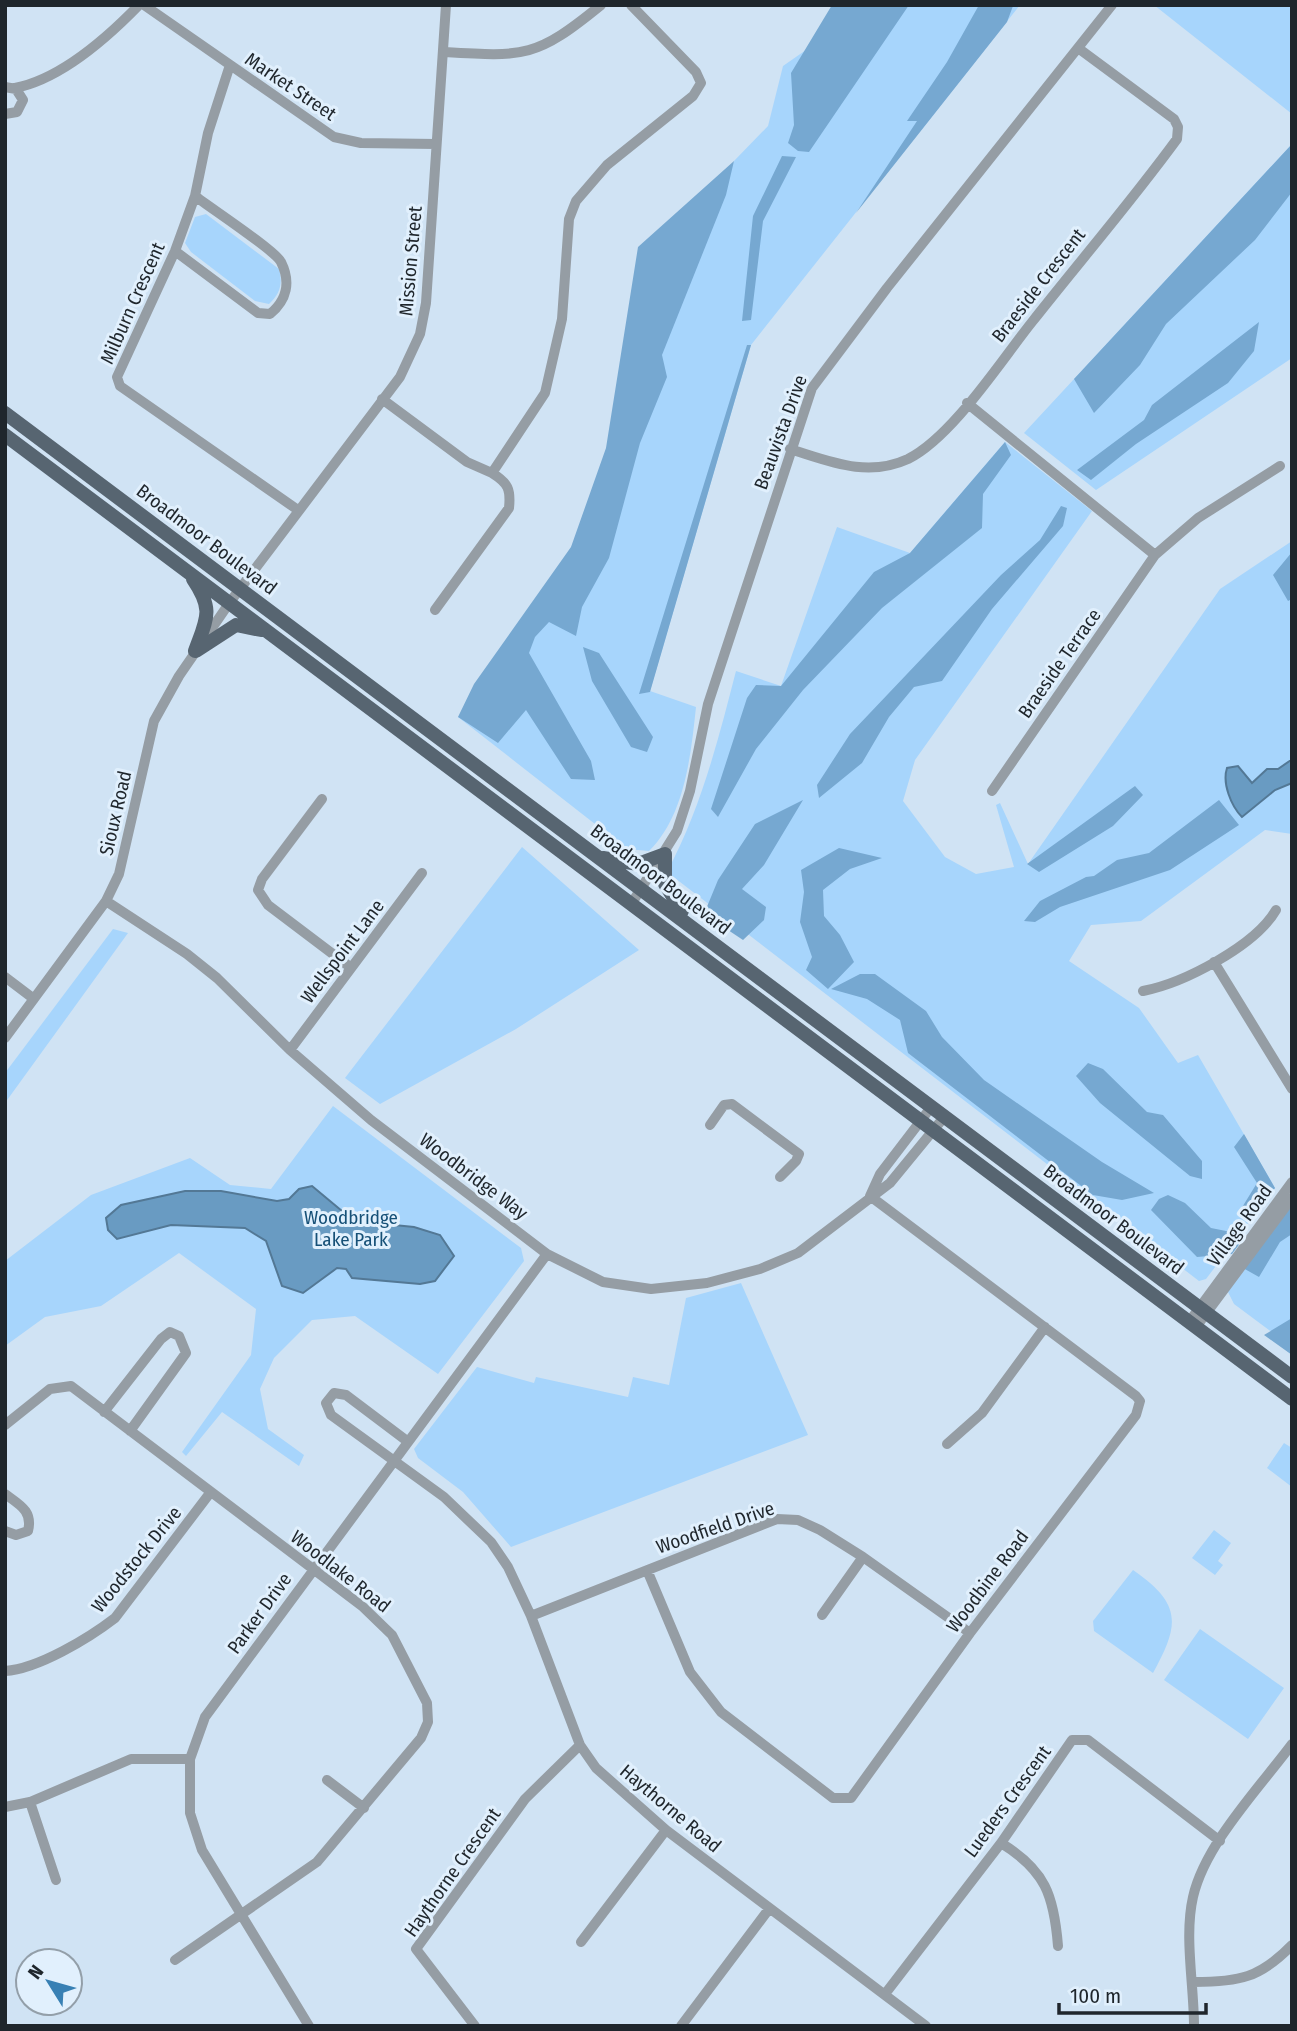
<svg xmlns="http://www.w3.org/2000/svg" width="1297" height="2031" viewBox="0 0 1297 2031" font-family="'Fira Sans Condensed',sans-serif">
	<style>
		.green { fill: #a7d5fc }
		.forest { fill: #76a8d1 }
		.water { fill: #699bc2; stroke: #537895; stroke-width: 2 }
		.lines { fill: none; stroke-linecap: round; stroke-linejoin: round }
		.minor { stroke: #959da4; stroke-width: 10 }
		.major { stroke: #576571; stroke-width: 14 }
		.labels { text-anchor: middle; stroke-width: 6; stroke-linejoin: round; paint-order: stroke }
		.street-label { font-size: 19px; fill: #1f262c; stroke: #e1f0fd }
		.park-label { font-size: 19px; fill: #165077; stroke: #e1f0fd }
	</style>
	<rect width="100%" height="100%" fill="#d0e3f4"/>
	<path class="green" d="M862,5H1020L751,345L650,691L696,707C691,754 685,816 649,851L627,849L458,717L579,560L734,161L768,126L783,66L859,13Z
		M1154,5H1292V114Z
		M1292,144V358L1096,490L1024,433Z
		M206,214L279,269C283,284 280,294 269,304L255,301L191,252L185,243L195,217Z
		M1005,442L1092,511L915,760L903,801L945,857L976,874L1014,867L996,805L1000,803L1028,864L1220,589L1292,541V834L1265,830L1141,921L1091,925L1069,961L1139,1008L1178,1063L1198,1055L1275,1188L1206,1279L1199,1281L667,872C701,808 718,741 736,671L781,686L837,527L910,553Z
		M522,847L639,950L516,1029L380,1104L345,1078Z
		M113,929L128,933L5,1103V1073Z
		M333,1106L521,1248L524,1261L438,1374L355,1316L312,1320L274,1358L260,1389L268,1429L304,1455L299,1466L222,1412L186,1456L182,1452L251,1355L256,1309L179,1253L101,1306L45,1317L5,1346V1261L91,1195L190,1158L230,1185L271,1189Z
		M1292,1202V1347L1234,1304L1227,1290Z
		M741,1283L808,1435L511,1547L463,1492L418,1458L414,1449L477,1367L534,1383L536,1377L628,1397L633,1377L669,1385L686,1298Z
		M1284,1443L1292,1448V1487L1267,1468Z
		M1214,1530L1231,1543L1218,1561L1223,1565L1215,1575L1192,1558Z
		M1133,1570C1182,1604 1180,1624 1153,1673L1094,1631L1093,1621Z
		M1200,1629L1284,1688L1248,1739L1164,1680Z"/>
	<path class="forest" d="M832,5H909L809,152L798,151L788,143L794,125L791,73Z
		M979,5L1013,6L1007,22L856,213L917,121H907L947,62Z
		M1292,144V192L1255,240L1166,324L1140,365L1094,413L1074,379Z
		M782,156L796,157L763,221L751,320L742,321L753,216Z
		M734,161L726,195L662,355L667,377L640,443L609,558L582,607L576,636L549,622L535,637L529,653L591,761L595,780L571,779L526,710L498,743L458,717L474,684L571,547L606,448L638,247Z
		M1259,322L1254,351L1228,383L1136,444L1091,480L1077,470L1144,420L1152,405Z
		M747,345H751L650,692L639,694Z
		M1005,442L1011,455L983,494L982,528L882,608L803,690L756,749L718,817L711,809L747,698L756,685L781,686L874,572L910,553Z
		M1061,506L1067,508L1063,526L992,609L942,681L914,687L889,717L862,763L819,798L817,785L850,734L1001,575L1040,540Z
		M1292,552V599L1288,601L1273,575Z
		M583,647L599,653L653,737L647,752L631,747L592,681Z
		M1135,786L1143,795L1113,826L1039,872L1027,864Z
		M803,800L764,865L742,889L766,907L764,920L743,940L704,914L718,880L755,824Z
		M1219,800L1239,825L1170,870L1060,907L1035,922L1024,921L1040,901L1086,877L1094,876L1117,860L1149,853Z
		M839,848L882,858L850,869L823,890L824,916L840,935L854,962L828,989L806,970L812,957L800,922L804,892L801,870Z
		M860,974H875L926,1011L942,1037L984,1080L1102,1162L1154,1193L1122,1200L1093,1195L908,1053L900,1020L867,999L831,989Z
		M1088,1063L1103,1069L1147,1112L1163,1115L1202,1161V1179L1190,1176L1100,1103L1076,1076Z
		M1244,1134L1275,1188L1249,1222L1238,1214L1257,1183L1234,1147Z
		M1168,1195L1185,1203L1211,1228L1236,1233L1241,1242L1232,1254L1197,1257L1151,1210L1159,1199Z
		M1292,1202V1234L1280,1242L1259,1277L1243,1268Z
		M1292,1318V1355L1264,1335Z"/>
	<path class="water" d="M1292,749V783L1275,790L1242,817C1231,806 1222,783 1227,768L1238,766L1252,783L1267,769H1278L1291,760Z
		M312,1186L354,1221L414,1227L440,1235L454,1256L435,1281L420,1284L352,1278L346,1269L337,1268L303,1293L282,1286L266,1241L245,1228L171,1225L117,1239L108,1230L106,1218L121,1205L185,1191H221L277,1201L289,1199L299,1189Z"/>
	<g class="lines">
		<path class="minor" d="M144,5L334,137L361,143L436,144
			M443,52C525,57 536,58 601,5
			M230,65L208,133L195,196L175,251L117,377L120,386L298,510
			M5,87L16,89L23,100L17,112L5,114
			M15,88C61,79 106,39 139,5
			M175,251L258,313L270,314C287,300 291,282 281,262C276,251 209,207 195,196
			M382,399L467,462L492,473L545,393L562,319L569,219L576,201L607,165L693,96L701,83L696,72L631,5
			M967,403L1155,555
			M790,449C829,461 867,478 908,459C952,437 1000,362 1032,322C1080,261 1131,202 1177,139L1178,127L1174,119L1078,48
			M435,610L509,508C511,489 508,483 492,473
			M992,791L1155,555L1198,518L1280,466
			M322,799L262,879L258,890L268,905L350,967
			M106,901L187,954L217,978L290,1050L371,1120L547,1254L603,1282L651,1289L707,1283L760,1269L798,1253L890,1183L945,1116
			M632,903L677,831L690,791L708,704L812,388L887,288L1112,5
			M1214,962L1292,1089
			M5,977L34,999
			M1143,991C1184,983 1255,946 1276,910
			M5,1038L106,901L119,874L154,721L179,676L230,602L400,377L420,334L426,303L446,5
			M290,1050L422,873
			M710,1125L724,1105L732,1104L799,1154L796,1161L780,1177
			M870,1196L880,1174L932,1106
			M1189,1322L1292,1182
			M1196,1327L1292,1198
			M104,1412L161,1339L170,1332L179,1336L186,1353L130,1431
			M5,1425L50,1389L71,1386L362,1606L392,1635L427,1703L428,1722L421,1738L317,1862L175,1960
			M407,1441L346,1395L334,1393L326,1403L331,1415L444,1497L491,1542L508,1567L531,1616L580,1745L596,1768L666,1830L926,2026
			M947,1444L982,1413L1045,1327
			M5,1494C20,1505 33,1511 28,1531L16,1535L5,1531
			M647,1570L690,1672L721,1712L833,1798H851L970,1633L1136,1415L1140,1401L1136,1396L870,1196
			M822,1615L863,1557
			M531,1616L777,1519L798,1520L820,1530L863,1557L970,1633
			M5,1671C38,1669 89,1638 115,1618L210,1493
			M327,1780L364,1808
			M30,1802L56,1880
			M5,1807L30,1802L131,1759H190
			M1001,1843C1045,1870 1054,1895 1058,1946
			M581,1942L666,1830
			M1194,1982C1239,1982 1260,1978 1292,1945
			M885,1994L1001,1843L1072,1740H1088L1220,1841
			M309,2026L202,1850L190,1813V1759L205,1717L547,1254
			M475,2026L416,1949L525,1799L580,1745
			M681,2026L769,1909
			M1194,2026C1194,1985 1184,1936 1193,1897C1205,1844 1260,1787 1292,1744"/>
		<path class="major" d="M5,413L1292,1377
			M5,435L1292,1399
			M193,579C214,610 207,618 195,651
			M196,651L236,625L261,630
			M603,858L638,864L665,854V884L682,911"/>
	</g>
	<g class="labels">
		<g class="street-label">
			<text transform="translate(291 86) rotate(34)" y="7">Market Street</text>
			<text transform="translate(410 261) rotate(-85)" y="7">Mission Street</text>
			<text transform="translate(1038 285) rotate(-52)" y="7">Braeside Crescent</text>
			<text transform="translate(132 303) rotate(-66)" y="7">Milburn Crescent</text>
			<text transform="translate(780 432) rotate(-70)" y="7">Beauvista Drive</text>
			<text transform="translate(207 539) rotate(37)" y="7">Broadmoor Boulevard</text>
			<text transform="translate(1059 663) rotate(-55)" y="7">Braeside Terrace</text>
			<text transform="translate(115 813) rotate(-77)" y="7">Sioux Road</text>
			<text transform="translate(661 879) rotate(37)" y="7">Broadmoor Boulevard</text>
			<text transform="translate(342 951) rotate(-53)" y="7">Wellspoint Lane</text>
			<text transform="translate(474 1176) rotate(37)" y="7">Woodbridge Way</text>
			<text transform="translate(1114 1219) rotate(37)" y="7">Broadmoor Boulevard</text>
			<text transform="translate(1239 1225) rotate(-54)" y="7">Village Road</text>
			<text transform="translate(715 1527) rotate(-19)" y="7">Woodfield Drive</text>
			<text transform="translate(136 1559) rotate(-51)" y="7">Woodstock Drive</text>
			<text transform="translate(341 1571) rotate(38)" y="7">Woodlake Road</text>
			<text transform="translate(987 1581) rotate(-53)" y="7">Woodbine Road</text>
			<text transform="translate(259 1613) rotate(-54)" y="7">Parker Drive</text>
			<text transform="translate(1007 1801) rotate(-54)" y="7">Lueders Crescent</text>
			<text transform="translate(671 1808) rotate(40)" y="7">Haythorne Road</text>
			<text transform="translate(452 1872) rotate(-55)" y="7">Haythorne Crescent</text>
		</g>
		<g class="park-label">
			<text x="351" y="1224">Woodbridge<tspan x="351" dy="22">Lake Park</tspan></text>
		</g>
	</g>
	<rect width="1297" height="2031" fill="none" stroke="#1f262c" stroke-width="14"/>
	<g transform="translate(49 1982) rotate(307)"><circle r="33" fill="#e1f0fd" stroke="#939fa9" stroke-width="2"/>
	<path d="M0-5L12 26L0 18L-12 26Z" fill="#3880b4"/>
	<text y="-10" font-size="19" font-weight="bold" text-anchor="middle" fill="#1f262c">N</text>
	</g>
	<path d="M1059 2003v10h147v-10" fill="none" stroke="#1f262c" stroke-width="3.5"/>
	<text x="1070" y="2003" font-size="21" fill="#1f262c" stroke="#e1f0fd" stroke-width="5" paint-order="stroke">100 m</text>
</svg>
